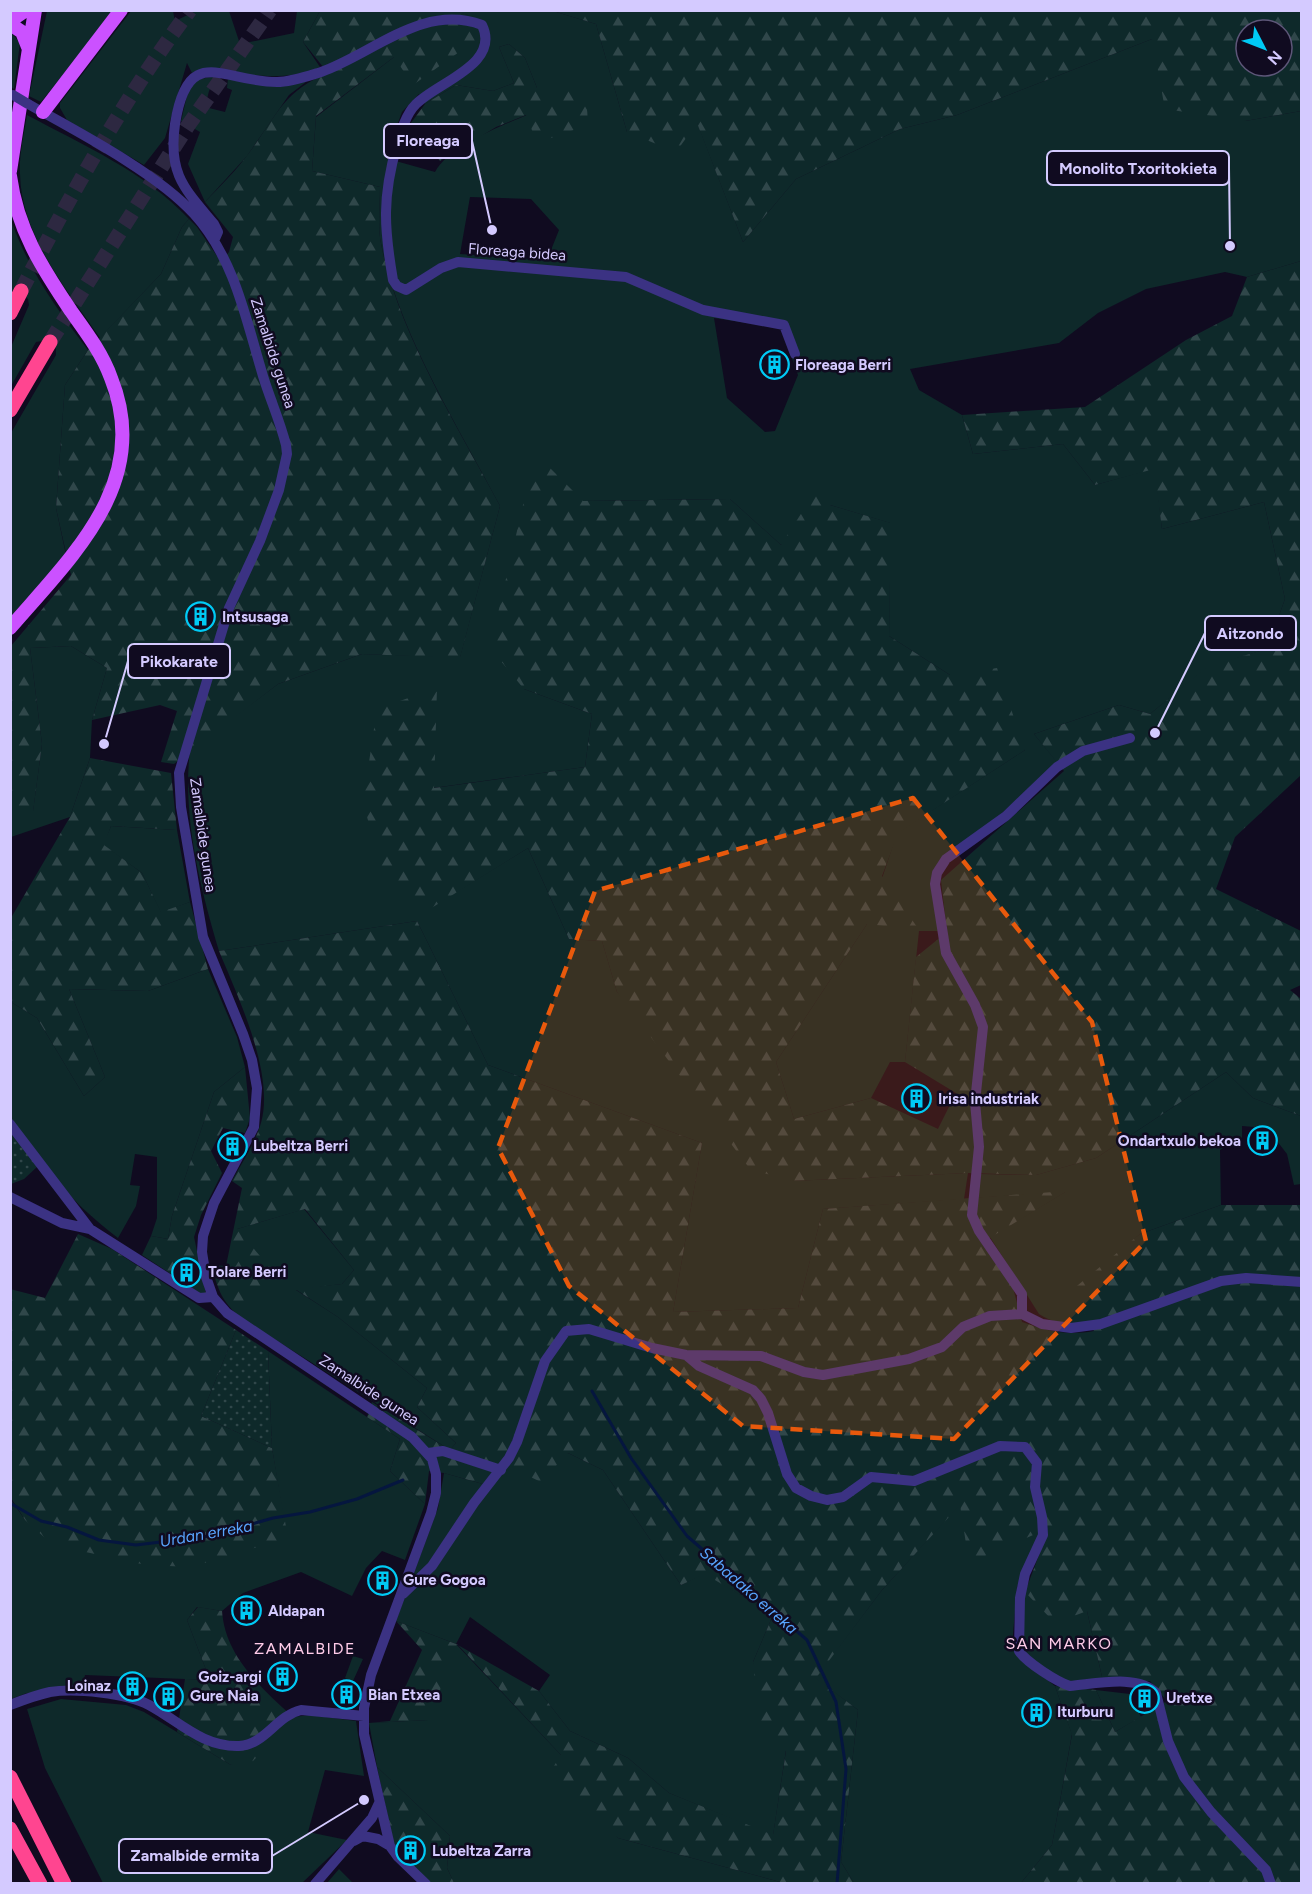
<svg xmlns="http://www.w3.org/2000/svg" width="1312" height="1894" viewBox="0 0 1312 1894" font-family="Figtree,sans-serif">
	<style>
		.green { fill: #0e292a; fill-rule: evenodd }
		.forest { fill: url(#forest-firs); fill-rule: evenodd }
		.garden { fill: url(#garden-dots) }
		.lines { fill: none; stroke-linecap: round; stroke-linejoin: round }
		.stream { stroke: #05163f; stroke-width: 3 }
		.highway-tunnel { stroke: #2d2841; stroke-width: 15; stroke-dasharray: 15 8; stroke-linecap: butt }
		.minor { stroke: #3b3283; stroke-width: 10 }
		.major { stroke: #cb51ff; stroke-width: 14 }
		.highway { stroke: #ff4590; stroke-width: 15 }
		.minor-bridge { stroke: #3b3283; stroke-width: 10 }
		.marked { fill: #e8590c; fill-opacity: 0.2; stroke: #e8590c; stroke-width: 4.5; stroke-dasharray: 12 8; stroke-linejoin: round }
		.labels { text-anchor: middle; stroke-width: 5; stroke-linejoin: round; paint-order: stroke }
		.street-label { font-size: 15px; fill: #d4caff; stroke: #100b20 }
		.poi-label { font-size: 15px; font-weight: bold; fill: #d4caff; stroke: #100b20; text-anchor: start }
		.water-label { font-size: 16px; font-style: italic; fill: #58a5ff; stroke: #100b20 }
		.neighbourhood-label { font-size: 16px; letter-spacing: 1.5px; fill: #ffcce9; stroke: #100b20 }
		.leader { fill: none; stroke: #d4caff; stroke-width: 2 }
		.callout-dot { fill: #d4caff; stroke: #100b20; stroke-width: 2 }
		.callout { fill: #100b20; stroke: #d4caff; stroke-width: 2 }
		.callout-label { font-size: 16px; text-anchor: middle; font-weight: bold; fill: #d4caff }
	</style>
	<defs>
		<pattern id="forest-firs" width="22" height="20" patternUnits="userSpaceOnUse" patternTransform="scale(1.5)"><rect width="22" height="20" fill="#0e292a"/><path d="M5 1l3.5 6h-7zM16 11l3.5 6h-7z" fill="#30474a"/></pattern>
		<pattern id="garden-dots" width="8" height="8" patternUnits="userSpaceOnUse" patternTransform="scale(1.5)"><rect width="8" height="8" fill="#0e292a"/><path d="M2 2h.1M6 6h.1" fill="none" stroke="#30474a" stroke-width="1.8" stroke-linecap="round"/></pattern>
	</defs>
	<rect width="100%" height="100%" fill="#100b20"/>
	<path class="green" d="M47,11H114L41,102L29,96Z
		M131,11H173L175,21L196,11H229L240,44L294,33L297,11H320L303,42L320,67C283,84 240,73 201,69L192,73L187,63L165,138L144,165L67,120L60,108V103Z
		M452,11H553L596,24L627,132L697,122L743,242L796,179L900,129L957,115L1152,39L1245,121L1301,111V261L1247,277L1225,272L1146,289L1098,313L1059,343L910,369L919,390L962,415L973,454L1063,444L1095,485L1155,468L1162,529L1264,502L1285,599L1267,649L1208,667L1150,714L1119,705L1034,734L1058,763L1002,813L937,864L938,931H919L905,1062H890L871,1098L794,1119L776,1062L867,924L897,833L1025,750L950,675L889,636L890,523L830,505L781,545L730,499L583,501L524,689L592,714L585,767L433,788L425,911L528,848L569,939L602,941L617,992L791,1181L968,1173L964,1199L823,1209L798,1308L673,1312L702,1143L488,1065L417,921L219,951C200,887 182,816 190,750L278,684L362,654L460,657L500,506C457,424 396,329 380,238C378,222 380,204 380,187L312,171L316,117L394,57L468,15ZM509,44L525,58L537,88L527,115C500,126 448,147 435,172L385,158L402,112L419,94L425,104L456,85L493,91L514,83L499,47ZM470,197L531,199L559,230L547,260L460,254ZM714,318L781,328L798,375L775,431L765,432L727,398Z
		M10,31L20,43L14,89L11,87Z
		M217,76L209,91L205,107L225,112L232,90L227,88L228,78L306,82L289,95L247,156L205,202L188,164L200,132L181,121L189,87L194,80Z
		M27,115C83,145 145,172 189,219L182,227L161,274L100,338C67,290 21,235 20,174C19,154 24,134 27,115Z
		M10,217C27,268 56,308 88,350L65,385L56,508L66,555L11,618V433L56,355V349L48,340L36,342L11,386V347L29,305L28,299L18,291L11,293Z
		M71,646L107,668L92,720L90,758L70,817L11,837V811H33L42,744L30,648Z
		M111,826L177,830L190,902L161,913L142,873L103,845Z
		M208,969L237,1037L245,1067L214,1092L172,1216L168,1239L151,1236L157,1218V1157L135,1154L130,1185L140,1186L136,1206L118,1238C93,1219 70,1198 50,1172C37,1154 26,1136 11,1119V1002L37,1018L84,1096L105,1077L69,989L148,991Z
		M1226,1072L1253,1098L1301,1116V1184L1294,1185L1287,1154L1267,1128L1242,1126V1138L1220,1150L1221,1205L1140,1234L1112,1259L1090,1322C1070,1325 1056,1325 1039,1314L990,1237L1065,1192L974,1198L979,1174L1036,1175L1096,1158Z
		M304,1209L354,1270L342,1284L296,1290L338,1317L427,1388L417,1407L456,1443L450,1450L244,1320L237,1229Z
		M268,1351L400,1439L390,1471L425,1504L405,1560L382,1551L366,1568L352,1596L301,1572L243,1593L222,1611L197,1607L187,1620L210,1680L85,1675L81,1692L27,1693L11,1699L10,1498L25,1520L287,1538L272,1448Z
		M568,1453L603,1470L681,1585L705,1573L773,1615L753,1662L786,1750L773,1836L669,1793L628,1758L570,1731L539,1691L550,1675L470,1617L456,1644L561,1755L618,1838L784,1883H454L447,1868L450,1836L377,1767L369,1723L428,1720L456,1644L396,1621L438,1508L444,1473L483,1484L503,1464Z
		M960,1504L1040,1532L1017,1587L1012,1646L1017,1656L1055,1686L1072,1734L1052,1845L1021,1883H854L841,1862L858,1710L815,1678L882,1590Z
		M1025,1592L1087,1611L1103,1681L1065,1683L1026,1655L1020,1645Z
		M353,1656L363,1659L353,1681L345,1678Z
		M1096,1690L1130,1694L1141,1717L1115,1732Z
		M61,1699L126,1705L144,1712L231,1765L293,1717L310,1715L356,1721L364,1776L325,1770L308,1832L347,1840L302,1883H103L45,1768L27,1709Z
		M339,1869L353,1883H327Z"/>
	<path class="forest" d="M452,10L468,15L480,37L413,85L394,57L316,116L312,171L380,187C380,204 378,222 380,238C395,328 457,425 500,506L460,658L362,654L278,684L174,764L161,762L177,711L160,705L92,720L107,668L71,646L30,648L42,744L33,812L11,811V646L71,575L56,508L65,385L88,350L161,274L182,227L189,219L197,227L221,262L229,252L233,237L205,202C220,186 236,171 249,153C276,117 283,91 328,73L303,42L320,11Z
		M553,11H1301V111L1245,121L1165,109L1152,39L957,115L900,129L796,179L743,242L697,123L676,152L627,132L596,24ZM1246,30H1282V66H1246Z
		M509,44L525,58L537,88L586,90L588,125L537,143L526,115L496,127L440,161L411,123L425,104L456,85L493,91L514,83L499,47Z
		M1301,261V775L1235,837L1216,889L1301,931V985L1290,990L1301,999V1116L1253,1098L1226,1072L1096,1158L1036,1175L968,1173L791,1181L750,1169L617,992L602,941L569,939L528,848L425,912L385,883L363,802L377,709L437,688L434,788L585,767L592,714L524,689L490,648L532,466L544,462L583,501L730,499L781,545L815,492L830,505L891,523L889,636L950,675L997,668L1025,750L898,833L882,876L919,930L867,924L776,1062L794,1119L871,1098L938,1129L956,1093L905,1062L916,957L947,932L941,880L1064,771L1034,734L1119,705L1150,714L1208,666L1267,649L1285,599L1264,502L1162,529L1154,469L1095,485L1063,444L973,454L962,415L1085,407L1186,340L1232,316L1247,277Z
		M90,758L171,773L177,830L111,826L104,845L142,873L161,912L190,902L208,969L148,991L69,989L105,1077L84,1096L37,1018L11,1002V918L70,817Z
		M417,921L488,1065L702,1143L673,1312L798,1308L823,1209L1067,1191L983,1242L1013,1288L1022,1322C1047,1331 1067,1336 1094,1331L1072,1290L1140,1234L1221,1205H1301V1883H1021L1052,1845L1072,1735L1055,1686L1096,1690L1115,1732L1167,1701L1150,1681H1103L1087,1611L1055,1623L1025,1592L1044,1542L1040,1532L969,1563L960,1505L882,1590L816,1678L858,1710L841,1862L854,1883H784L618,1838L552,1769L561,1755L457,1644L429,1720L369,1723L390,1721L422,1650L396,1621L456,1644L539,1691L570,1731L628,1758L669,1793L773,1835L786,1751L760,1732L753,1662L773,1615L705,1574L681,1585L603,1470L568,1453L541,1482L503,1464L483,1484L444,1473L429,1471L425,1504L390,1471L400,1439L367,1417L372,1402L450,1450L456,1443L417,1407L427,1388L338,1317L295,1289L342,1284L354,1270L305,1209L237,1229L277,1276L244,1320C222,1303 219,1292 211,1265L226,1266L242,1188L232,1181C242,1163 255,1143 261,1123C275,1074 238,997 219,951Z
		M245,1067L250,1118L245,1133L223,1128L211,1151L222,1173L201,1215L194,1237L206,1294L200,1293L142,1255L151,1236L168,1239L172,1216L214,1092Z
		M78,1234L112,1249L236,1330L201,1416L272,1448L288,1538L191,1567L146,1565L53,1545L25,1520L11,1498L10,1289L45,1298Z
		M198,1607L222,1611C225,1656 261,1688 293,1717L253,1761L231,1765L177,1732L185,1679L210,1680L187,1620Z
		M377,1767L450,1836L447,1868L454,1883H429L395,1848Z"/>
	<path class="garden" d="M11,1129L38,1166L24,1179L11,1184Z
		M236,1330L268,1351L272,1448L201,1416Z"/>
	<g class="lines">
		<path class="stream" d="M592,1391L631,1458L687,1536L807,1640L836,1702L846,1769L837,1884
			M10,1503L41,1521L67,1527L99,1540L136,1545L210,1536L273,1518L310,1512L357,1499L403,1480"/>
		<path class="highway-tunnel" d="M21,291C71,194 124,98 190,10
			M50,342L187,127L270,10"/>
		<path class="minor" d="M28,104C78,132 157,173 194,214C235,259 246,320 263,376C270,399 280,421 286,445L287,454L279,490L260,541L229,608L179,773L181,807L203,937L243,1034L252,1060L257,1088L254,1127L214,1203L203,1236L202,1252L206,1277L213,1297L227,1313L412,1437L432,1459L436,1474V1493L431,1513L371,1675L364,1708V1734L390,1846
			M214,241L218,232L214,224C184,188 168,174 175,124C188,42 223,82 277,82C291,82 308,76 321,72C374,53 423,3 482,25C501,64 438,82 416,104C406,114 401,131 397,145C382,197 384,228 393,280L397,286L406,290L441,268L458,262L626,277L703,310L784,325L795,354
			M10,1124L90,1229L199,1298L213,1297
			M10,1197L62,1223L90,1229
			M1022,1314V1294L979,1231L972,1215L979,1147L975,1102L983,1027L975,1005L946,953L935,884L937,873L946,859L1006,816L1057,767L1083,751L1130,738
			M686,1355L699,1366L753,1390L761,1399L768,1413L787,1474L796,1488L811,1496L827,1500L843,1497L871,1477L914,1481L1000,1446L1025,1447L1037,1463L1035,1487L1042,1517L1043,1535L1025,1574L1020,1598L1019,1651C1026,1662 1057,1682 1070,1686C1095,1684 1138,1674 1156,1693L1168,1741L1184,1777L1211,1812L1266,1870L1271,1884
			M428,1453L443,1451L501,1470
			M403,1594L432,1566L474,1503L509,1458L517,1442L545,1361L566,1331L589,1329L652,1348L686,1355L761,1356L804,1372L823,1375L909,1359L942,1347L963,1327L990,1316L1022,1314L1042,1324L1071,1328L1101,1324L1221,1281L1246,1278L1302,1282
			M10,1705C23,1700 36,1695 50,1692C74,1688 127,1693 149,1705C179,1721 202,1747 239,1746C265,1745 276,1716 301,1710L364,1716
			M354,1841L363,1836L378,1839L390,1846L398,1857L426,1884
			M315,1884L372,1818L379,1803"/>
		<path class="major" d="M10,21L26,10
			M10,24L22,32L28,47
			M43,112L121,10
			M10,171L35,10
			M10,176C17,229 42,268 71,311C86,332 102,353 111,378C153,482 72,556 10,628"/>
		<path class="highway" d="M10,313L21,291
			M10,410L50,342
			M10,1777L64,1884
			M10,1829L40,1884"/>
		<path class="minor-bridge" d="M13,95L28,104"/>
	</g>
	<path class="marked" d="M913,798L1092,1022L1146,1241L954,1439L743,1426L569,1286L498,1148L595,891Z"/>
	<defs>
		<symbol id="building-ring" viewBox="-11 -11 22 22"><circle r="9.5" fill="#100b20" stroke="#00caf5" stroke-width="1.5"/><path d="M-4-6H4V6H1V3H-1V6H-4ZM-2.5-4.3h1.7v1.8h-1.7ZM.8-4.3h1.7v1.8H.8ZM-2.5-1h1.7V.8h-1.7ZM.8-1h1.7V.8H.8Z" fill="#00caf5"/></symbol>
	</defs>
	<g fill-rule="evenodd">
		<use href="#building-ring" x="758" y="348" width="33" height="33"/>
		<use href="#building-ring" x="184" y="600" width="33" height="33"/>
		<use href="#building-ring" x="900" y="1082" width="33" height="33"/>
		<use href="#building-ring" x="1246" y="1124" width="33" height="33"/>
		<use href="#building-ring" x="216" y="1130" width="33" height="33"/>
		<use href="#building-ring" x="170" y="1256" width="33" height="33"/>
		<use href="#building-ring" x="366" y="1564" width="33" height="33"/>
		<use href="#building-ring" x="230" y="1594" width="33" height="33"/>
		<use href="#building-ring" x="266" y="1660" width="33" height="33"/>
		<use href="#building-ring" x="116" y="1670" width="33" height="33"/>
		<use href="#building-ring" x="330" y="1678" width="33" height="33"/>
		<use href="#building-ring" x="152" y="1680" width="33" height="33"/>
		<use href="#building-ring" x="1128" y="1682" width="33" height="33"/>
		<use href="#building-ring" x="1020" y="1696" width="33" height="33"/>
		<use href="#building-ring" x="394" y="1834" width="33" height="33"/>
	</g>
	<g class="labels">
		<g class="street-label">
			<text transform="translate(517 252) rotate(4)" y="5">Floreaga bidea</text>
			<text transform="translate(273 353) rotate(72)" y="5">Zamalbide gunea</text>
			<text transform="translate(203 835) rotate(82)" y="5">Zamalbide gunea</text>
			<text transform="translate(369 1390) rotate(33)" y="5">Zamalbide gunea</text>
		</g>
		<g class="poi-label">
			<text x="795" y="370">Floreaga Berri</text>
			<text x="222" y="622">Intsusaga</text>
			<text x="938" y="1104">Irisa industriak</text>
			<text x="1241" y="1146" text-anchor="end">Ondartxulo bekoa</text>
			<text x="253" y="1151">Lubeltza Berri</text>
			<text x="208" y="1277">Tolare Berri</text>
			<text x="403" y="1585">Gure Gogoa</text>
			<text x="268" y="1616">Aldapan</text>
			<text x="262" y="1682" text-anchor="end">Goiz-argi</text>
			<text x="111" y="1691" text-anchor="end">Loinaz</text>
			<text x="368" y="1700">Bian Etxea</text>
			<text x="190" y="1701">Gure Naia</text>
			<text x="1166" y="1703">Uretxe</text>
			<text x="1057" y="1717">Iturburu</text>
			<text x="432" y="1856">Lubeltza Zarra</text>
		</g>
		<g class="water-label">
			<text transform="translate(206 1533) rotate(-10)" y="6">Urdan erreka</text>
			<text transform="translate(749 1590) rotate(41)" y="6">Sabadako erreka</text>
		</g>
		<g class="neighbourhood-label">
			<text x="1059" y="1649">SAN MARKO</text>
			<text x="305" y="1654">ZAMALBIDE</text>
		</g>
	</g>
	<path class="leader" d="M492 230L472 141M1230 246L1229 168M1155 733L1205 633M104 744L128 661M364 1800L272 1856"/>
	<g class="callout-dot">
		<circle cx="492" cy="230" r="6"/>
		<circle cx="1230" cy="246" r="6"/>
		<circle cx="1155" cy="733" r="6"/>
		<circle cx="104" cy="744" r="6"/>
		<circle cx="364" cy="1800" r="6"/>
	</g>
	<g class="callout">
		<rect x="384" y="124" width="88" height="34" rx="6"/>
		<rect x="1047" y="151" width="182" height="34" rx="6"/>
		<rect x="1205" y="616" width="91" height="34" rx="6"/>
		<rect x="128" y="644" width="102" height="34" rx="6"/>
		<rect x="119" y="1839" width="153" height="34" rx="6"/>
	</g>
	<g class="callout-label">
		<text x="428" y="146">Floreaga</text>
		<text x="1138" y="174">Monolito Txoritokieta</text>
		<text x="1250" y="639">Aitzondo</text>
		<text x="179" y="667">Pikokarate</text>
		<text x="195" y="1861">Zamalbide ermita</text>
	</g>
	<rect width="1312" height="1894" fill="none" stroke="#d4caff" stroke-width="24"/>
	<g transform="translate(1264 48) rotate(132)"><circle r="28" fill="#100b20" stroke="#5e5779" stroke-width="1.5"/>
	<path d="M0-4.5L10 22L0 15L-10 22Z" fill="#00caf5"/>
	<text y="-9" font-size="16" font-weight="bold" text-anchor="middle" fill="#d4caff">N</text>
	</g>
</svg>
